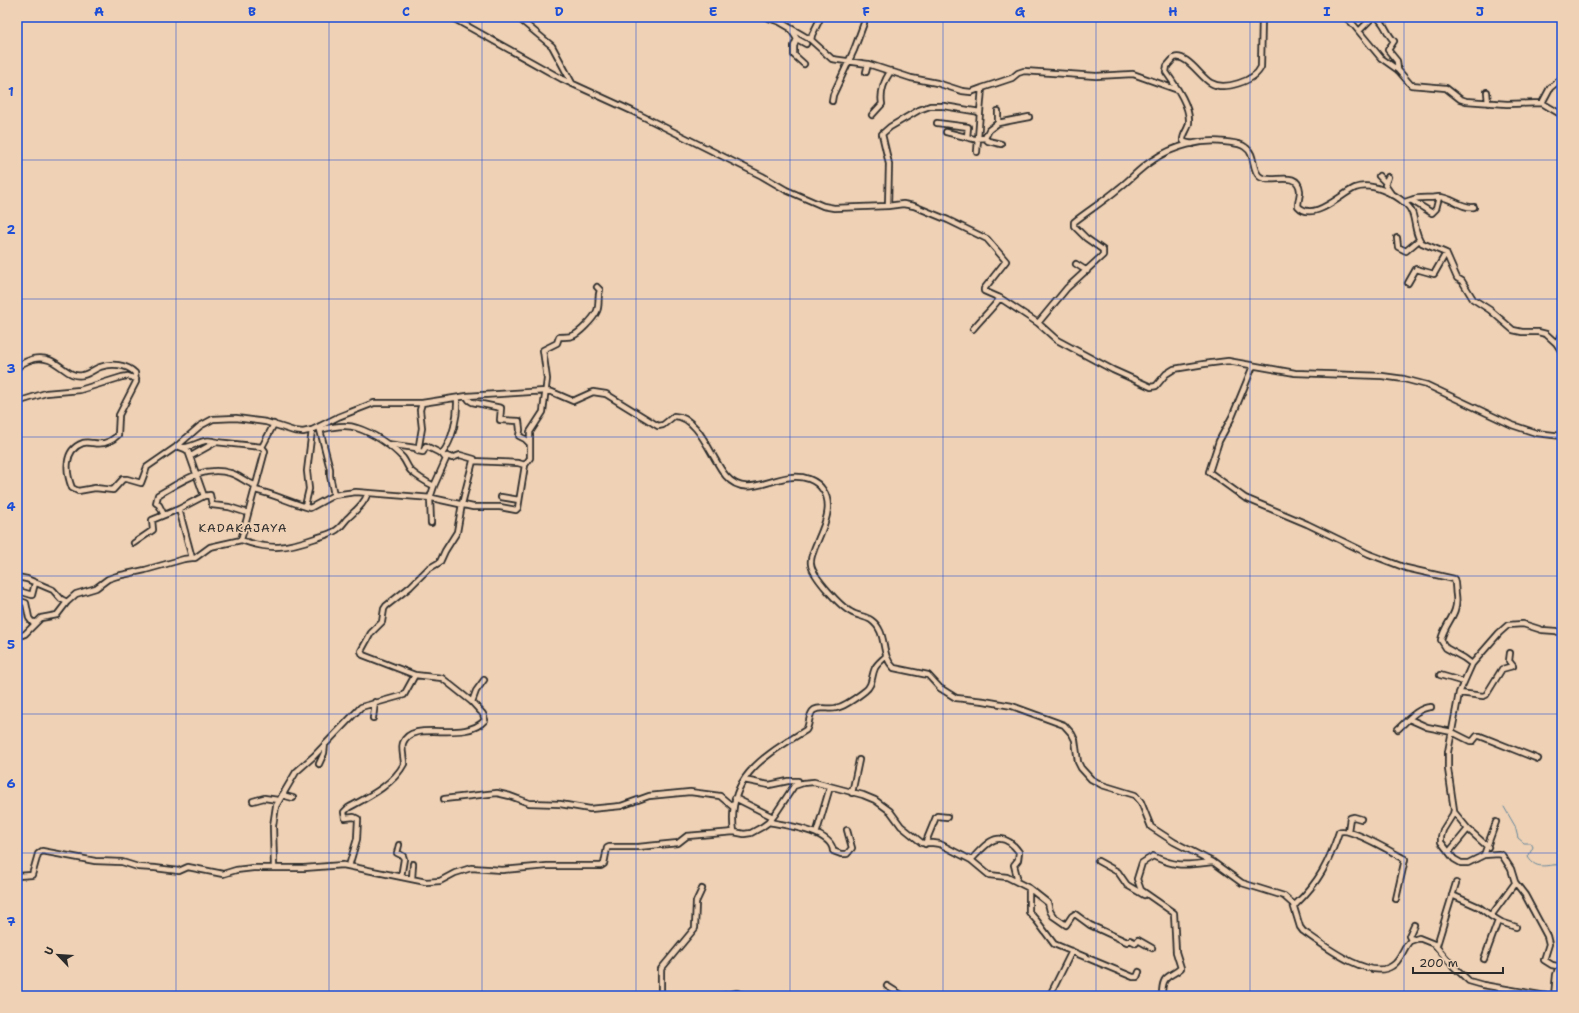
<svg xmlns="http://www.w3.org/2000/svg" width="1579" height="1013" viewBox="0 0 1579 1013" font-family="'Shantell Sans',sans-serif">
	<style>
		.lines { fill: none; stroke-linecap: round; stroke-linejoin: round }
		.stream { stroke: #62869b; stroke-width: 1 }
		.minor-casing { stroke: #2b2b2b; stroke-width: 8 }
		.minor { stroke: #efd1b5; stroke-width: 4.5 }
		.grid { fill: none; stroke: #1d4ed8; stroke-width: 1; stroke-opacity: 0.55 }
		.labels { text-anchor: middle; stroke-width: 3.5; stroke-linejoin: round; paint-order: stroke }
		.quarter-label { font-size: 12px; letter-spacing: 1px; fill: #2b2b2b; stroke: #efd1b5 }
		.neatline { fill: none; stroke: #1d4ed8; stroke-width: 1.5 }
		.grid-label { font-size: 13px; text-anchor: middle; font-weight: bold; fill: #1d4ed8 }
	</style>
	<rect width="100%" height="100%" fill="#efd1b5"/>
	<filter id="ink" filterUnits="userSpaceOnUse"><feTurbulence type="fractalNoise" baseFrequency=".025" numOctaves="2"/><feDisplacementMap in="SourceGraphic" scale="8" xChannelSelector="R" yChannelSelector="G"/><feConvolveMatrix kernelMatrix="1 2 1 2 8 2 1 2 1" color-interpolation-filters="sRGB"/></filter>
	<g filter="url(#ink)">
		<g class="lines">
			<path class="stream" d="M1504,807L1515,826L1518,838L1524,843H1531L1533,847L1528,857C1537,872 1549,863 1562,865"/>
			<defs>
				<path id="minor" d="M451,17L562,79L632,111L762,176L786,190L823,206L834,208L888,206L903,204L914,206L948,220L987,239L1006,261L984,289V291L1000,298L1038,323L1067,288L1103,255V250L1086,238L1074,226V222C1088,211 1104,201 1118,189C1130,180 1140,168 1153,160C1173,146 1201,139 1225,142C1231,143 1240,143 1245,147C1256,154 1251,168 1259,176C1270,186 1298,168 1300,191C1300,196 1298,201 1298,206C1313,223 1341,194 1355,188C1371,182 1394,193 1406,204C1418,214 1412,232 1422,243L1446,253L1457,278L1462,281L1473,299L1490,310L1513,330L1522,332H1538L1546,334L1556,343L1562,352
					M520,17L522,21L552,46L572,83
					M766,17L780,22L811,40L832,59L868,64L911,78L937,83L962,91L971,92L982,88
					M1345,17L1352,23L1381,58L1398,70L1411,85L1446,88L1460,99L1466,101L1507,104L1542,103L1562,115
					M1377,17C1386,25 1386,33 1394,41L1388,50L1397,61L1398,70
					M1421,17H1429
					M789,27L797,39L806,44
					M1359,31L1373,17
					M797,39L794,46V55L804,64
					M811,40L812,35L819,21
					M866,72L868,64
					M1487,92L1488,103
					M832,101L833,95L854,50L864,23
					M1542,103L1550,88L1562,78
					M872,115L882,104C880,93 884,80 891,71
					M937,123L968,127L967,137
					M998,123L1029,117
					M946,132L974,139L985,138L989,130L998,123V111
					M985,138L988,141L1001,144
					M1192,144L1184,142L1183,140C1183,133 1189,129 1189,122C1190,105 1175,85 1166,72L1167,66L1174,58C1187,53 1201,78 1211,83C1224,91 1255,81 1261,67L1262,17
					M977,152L980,112
					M1379,176L1386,183
					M1388,177L1385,185L1392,195
					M1411,200C1419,196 1430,199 1439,197
					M1405,202L1411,200L1432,213L1436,209L1439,197C1451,197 1462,209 1474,207
					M888,206L889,164L882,134L890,127L919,110L930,106H944L980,112L982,88L1012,78L1018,73L1024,71L1096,76L1133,74L1178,90
					M1397,238L1398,247L1406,251L1419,240
					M1076,264L1087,271
					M1408,283L1416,269L1434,274L1446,253
					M1038,323L1057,340L1113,370L1151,387L1156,386L1166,374L1174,369L1204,364L1228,361L1295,373L1382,376L1404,379L1427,385L1512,425L1536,433L1562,436
					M973,329C982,318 992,309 1000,298
					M1556,343L1562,335
					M1253,366L1232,417L1219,441L1209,472L1245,498L1307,524L1369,554L1406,568L1454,579C1456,585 1455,589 1456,595C1459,615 1445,622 1441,640L1446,648L1464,658L1472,664L1459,693L1448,752V769L1454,810L1453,814L1443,830L1441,837V842L1454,859L1461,863H1468L1484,855L1499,854L1502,855L1511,869L1515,882L1525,895L1547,936L1549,944L1544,960L1552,965L1562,967
					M17,368C21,363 27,361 33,359C57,353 66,380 83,375C89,374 94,369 100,367C111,363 127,364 135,373L136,382L119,415L118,435C111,442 103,445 93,443C89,443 87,442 83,443C63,450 66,473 72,488L78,491L95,488L113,490L123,479H127L141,483L147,467L176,447L200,426L213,419L236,418L266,422L294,431L303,432L312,430L338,417L374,403H422L467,396L545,391L552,392L573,401L593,392L606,394L658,426L663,425L674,416C699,416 712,460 726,476C749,503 779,468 809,479C814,481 820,485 823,490C835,507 822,530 815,547C813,553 810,558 811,564C812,576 841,607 851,612C857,616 865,616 871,620C889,633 879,654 894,668L928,675L940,688L956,698L984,701L1012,706L1064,725L1072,734L1075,740L1078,762L1081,768L1091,779L1102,785L1135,795L1141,802L1151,827L1174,842L1213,862L1242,883L1284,896L1293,904L1300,927L1303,931C1322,944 1369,981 1392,966C1401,961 1403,948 1410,941L1419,938L1434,944L1452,965L1469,981L1483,985L1546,996
					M17,402L46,393L80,390L122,377L128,376L136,379
					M422,403L420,410L422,428L418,451L423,452L426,446L442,454L446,459L447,456L452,458L460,455L474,459L473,461L518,463L525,465
					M320,426V430C331,427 346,424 357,428C373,433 391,445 403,458C406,462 408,468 411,471C418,477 426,482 434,486L430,498L431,523
					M320,430L330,469V476L334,495
					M387,444L416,448L418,451
					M530,444V432L543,412L547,379L543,350L557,343L559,337C563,337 568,337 572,336C579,334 594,318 597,311C600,304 597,298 600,290L597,287
					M177,446L185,449L188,451L204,496L210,495L212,505L229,507L248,513
					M182,447C194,449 202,436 216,442L262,447
					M442,454C453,439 458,416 457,398
					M191,456L216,442
					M434,486L446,459
					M255,490C274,494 291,503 310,508L334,495L356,492L432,498L473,507H500L516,510L518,508L525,465L530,458V444L525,439L519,436L520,430L519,421L500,420L501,408L472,402L469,400L467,396
					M501,497L519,500
					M305,506L309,489L307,471L312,430
					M179,509L192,558H195L210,547L241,540L265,451L262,447L274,424
					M164,515L159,505L156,503L158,495C181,482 203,465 230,473C239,475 246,483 255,485
					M241,540C271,551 287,548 316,538C324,535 333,534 339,528C343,525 345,520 349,517C357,509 364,504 368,493
					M134,543L153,530L152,520L179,509L204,496
					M17,577L27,579L53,590L61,599L67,602
					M17,599L19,591L32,595L35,583
					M17,600L26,603L29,618L32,622H35
					M17,637L25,634L41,618L57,615L67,602L76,594L96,588L108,579L117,576L145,570L184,559L192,558
					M885,657C882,660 877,664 875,668C871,677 873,685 865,691C857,697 846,706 836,708C829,710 821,706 814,710C808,714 810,725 806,730C765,756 726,776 734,832L744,834L751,833L762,827L769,822L776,813L794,786L803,783L814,782L863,795L875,800L890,811L901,826L922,843H933L940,844L971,860L989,875L1007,877L1029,888V912L1037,921L1054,944L1133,977H1137L1139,972
					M1472,664L1499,633L1508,625L1523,624L1542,630L1556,631L1562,634
					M415,675L363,655L361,651L371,633L382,622L384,609L386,606L410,587L428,569L440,562L445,551L457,532L462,504L473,461
					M1440,675L1464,682
					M1459,693L1483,696L1486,695L1502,669L1513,666L1509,661L1510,653
					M472,702L476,691L484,680
					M373,718L375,702
					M1409,719L1427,727L1452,732L1470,741H1473L1477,736H1480L1538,759
					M1398,729C1408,720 1417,708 1431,707
					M319,764L324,753L325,744
					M744,780L769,785L788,781H798
					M852,793L859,760
					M282,795L293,798
					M735,798L773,817
					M444,799L497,793L510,796L529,803L560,804L590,809L621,806L649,796L690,792L720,796L733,807
					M253,801L264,798L278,800
					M1454,812L1468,829L1488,847
					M769,822C785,825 832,831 833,851L841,854H847L852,848L847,830
					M1348,831L1350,818L1354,817L1361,819
					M815,833L817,831L830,787
					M925,844L936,817L937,816L947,817
					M399,845L397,853L403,856L404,859L401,877
					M1449,852L1468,829
					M1484,855L1496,822
					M971,860C987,843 1000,826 1019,852L1018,860L1014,865L1017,877L1016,880
					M1098,861L1118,872L1127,885L1144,895
					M274,867L273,826L276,806L296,772L314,756L361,707L404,695L415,675L442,678L472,702L483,714L485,720C464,744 412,718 403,743C401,749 404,757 404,764C393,785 368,797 348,808L344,812L345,818L354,817L358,819L357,839L349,866
					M17,876L32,875L38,854L42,851L95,861L122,862L138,867L155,868L179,871L188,867L223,874L236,870L253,868H304L343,865L426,882L440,881L455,873L471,868L502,870L547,866H601L604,864L607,848L609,847H638L678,843L687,836L734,832
					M412,879L413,864
					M1029,888L1048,903L1050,911L1053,916L1066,925L1072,916L1075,914L1090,925L1127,942L1130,940L1136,943L1138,940L1152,948
					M1452,895L1479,907L1491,916L1501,922L1516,927
					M1293,904H1296C1319,882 1329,862 1339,832C1349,826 1393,853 1405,859L1396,899
					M1491,916L1515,883
					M1413,939L1410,938L1409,936L1414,925
					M1437,945L1456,883
					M1484,959L1498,921
					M887,986L903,996
					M1050,995L1072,951
					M661,996V969L695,928L696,902L702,889
					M723,996L737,993L745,996
					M1162,996C1162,973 1169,979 1181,968L1176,952L1174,913L1141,890L1137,879L1142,863L1153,856C1177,868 1188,865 1213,862
					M1554,996L1556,975L1559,966
					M1557,996L1562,995"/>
			</defs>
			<use href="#minor" class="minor-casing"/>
			<use href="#minor" class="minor"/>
		</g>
	</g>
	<path class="grid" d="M176,17V996M329,17V996M482,17V996M636,17V996M790,17V996M943,17V996M1096,17V996M1250,17V996M1404,17V996M17,160H1562M17,299H1562M17,437H1562M17,576H1562M17,714H1562M17,853H1562"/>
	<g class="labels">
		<g class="quarter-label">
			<text x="243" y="532">KADAKAJAYA</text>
		</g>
	</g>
	<rect width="1579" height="1013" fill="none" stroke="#efd1b5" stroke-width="44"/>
	<g transform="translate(58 955) rotate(295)" stroke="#efd1b5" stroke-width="3" paint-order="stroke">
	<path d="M0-3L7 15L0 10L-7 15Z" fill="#2b2b2b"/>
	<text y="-6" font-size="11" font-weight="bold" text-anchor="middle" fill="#2b2b2b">U</text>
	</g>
	<path d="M1413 967v6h90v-6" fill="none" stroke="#2b2b2b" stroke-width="2"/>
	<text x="1419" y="967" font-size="12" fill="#2b2b2b" stroke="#efd1b5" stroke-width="3" paint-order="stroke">200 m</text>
	<rect x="22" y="22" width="1535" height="969" class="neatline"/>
	<g class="grid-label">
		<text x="99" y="16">A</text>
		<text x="252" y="16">B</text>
		<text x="406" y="16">C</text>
		<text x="559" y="16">D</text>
		<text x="713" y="16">E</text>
		<text x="866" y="16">F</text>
		<text x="1020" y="16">G</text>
		<text x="1173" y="16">H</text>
		<text x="1327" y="16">I</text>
		<text x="1480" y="16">J</text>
		<text x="11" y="96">1</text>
		<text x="11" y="234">2</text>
		<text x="11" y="373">3</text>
		<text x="11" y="511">4</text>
		<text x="11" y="649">5</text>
		<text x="11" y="788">6</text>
		<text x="11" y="926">7</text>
	</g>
</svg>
